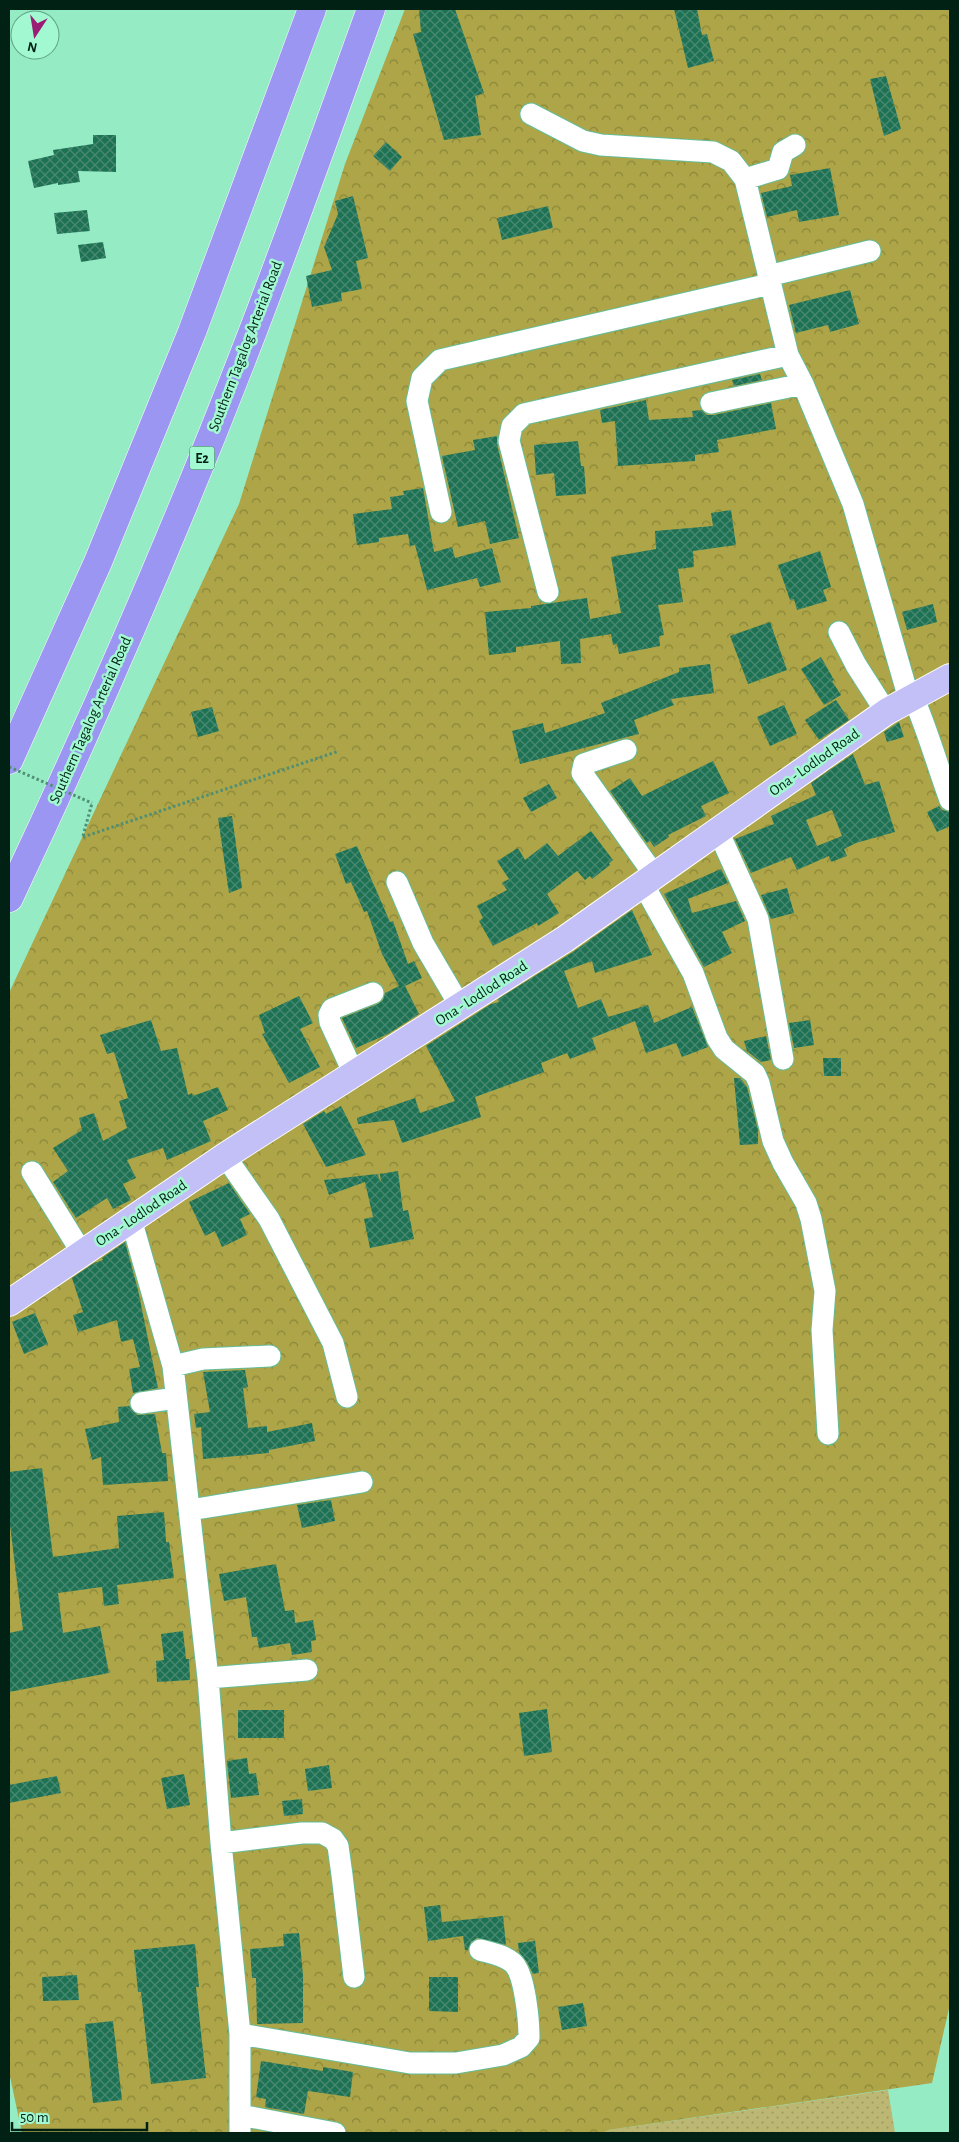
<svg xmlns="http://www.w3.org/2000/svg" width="959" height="2142" viewBox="0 0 959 2142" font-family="'Alegreya Sans',sans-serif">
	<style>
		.grass { fill: url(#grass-dots) }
		.forest { fill: url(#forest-crowns) }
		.building { fill: url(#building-cross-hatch); fill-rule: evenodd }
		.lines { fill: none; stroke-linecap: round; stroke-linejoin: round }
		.minor-casing { stroke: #66bc98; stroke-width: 23 }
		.major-casing { stroke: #fff; stroke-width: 28 }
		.highway-casing { stroke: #fff; stroke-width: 29 }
		.path { stroke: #518f74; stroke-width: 3; stroke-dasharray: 2.5 2.5; stroke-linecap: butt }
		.minor { stroke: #fff; stroke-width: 21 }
		.major { stroke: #c2c0f7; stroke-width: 26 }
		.highway { stroke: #9a96f2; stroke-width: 28 }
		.path-bridge { stroke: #518f74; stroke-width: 3; stroke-dasharray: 2.5 2.5; stroke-linecap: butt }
		.labels { text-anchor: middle; stroke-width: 5; stroke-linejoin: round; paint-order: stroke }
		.shield { fill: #a1f8d1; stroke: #30624d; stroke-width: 1 }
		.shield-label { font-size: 14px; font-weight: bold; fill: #002114 }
		.street-label { font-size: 15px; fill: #002114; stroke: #a1f8d1 }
	</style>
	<defs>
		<pattern id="grass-dots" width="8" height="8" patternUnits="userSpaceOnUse" patternTransform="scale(1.25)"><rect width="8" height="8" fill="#bcb773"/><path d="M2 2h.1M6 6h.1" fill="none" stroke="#a09d63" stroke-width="1.8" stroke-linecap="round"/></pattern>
		<pattern id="forest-crowns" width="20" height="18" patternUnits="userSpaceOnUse" patternTransform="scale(1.25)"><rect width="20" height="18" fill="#ada547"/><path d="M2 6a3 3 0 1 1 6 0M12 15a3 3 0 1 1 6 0" fill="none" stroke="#8a863a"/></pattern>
		<pattern id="building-cross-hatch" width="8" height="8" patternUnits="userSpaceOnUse" patternTransform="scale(1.25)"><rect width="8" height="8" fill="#1d7254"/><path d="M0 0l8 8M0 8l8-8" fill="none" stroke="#4a8872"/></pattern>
	</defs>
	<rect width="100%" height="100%" fill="#94ebc4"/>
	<path class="grass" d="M888,2090L895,2133H603L608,2130Z"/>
	<path class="forest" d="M405,9H950V2004L932,2083L608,2130L603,2133H22L9,2072V993L239,504L345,164Z"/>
	<path class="building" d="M419,9H455L484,93L475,96L481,135L444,140L413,34L421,32Z
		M674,9H697L702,35L707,34L714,61L688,68Z
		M886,76L901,129L884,136L870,79Z
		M93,135H116V172L78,171L80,182L58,185V183L34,188L28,161L54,155L53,150L93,144Z
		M386,142L402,157L390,171L373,156Z
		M830,168L839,215L799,222L797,210L767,217L761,193L792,186L790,175Z
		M353,196L368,258L356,261L362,289L341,293L342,301L312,307L306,276L332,270L324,247L338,214L335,201Z
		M548,206L553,228L502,240L497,218Z
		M87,210L90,231L57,234L54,213Z
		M103,242L106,258L81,262L78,245Z
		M850,290L859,324L830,332L828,325L796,333L789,305Z
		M760,374L762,380L734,386L732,380Z
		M646,400L649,420L693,417L692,411L701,410L707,415H714L771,403L776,429L717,440L719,452L695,455V461L618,466L615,421L602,423L600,410Z
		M497,436V444L519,538L490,544L485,521L458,527L442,456L475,450L473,440Z
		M578,441L581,466H584L586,494L556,496L554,473L536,475L534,445Z
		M423,488L434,552L452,547L455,558L492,548L501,582L480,587L477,578L427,590L415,545L410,546L408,534L379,538V542L357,545L353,514L392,509L390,497L404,495L403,491Z
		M731,510L736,545L693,551L694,567L678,569L683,602L658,605L664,635L659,636L660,646L619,654L617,644L613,645L611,634L580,639L581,663L561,664L560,641L516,647V652L489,655L485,612L531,608V606L587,598L590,619L621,613L611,557L656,549L655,531L713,526L711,513Z
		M820,551L831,587L823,590L827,601L797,610L794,599L790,600L778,565Z
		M933,604L937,622L907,630L902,612Z
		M770,622L787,670L748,684L730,636Z
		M821,657L834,680L832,681L841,695L824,705L801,669Z
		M710,664L714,693L671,699L674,705L634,720L639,734L520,764L512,731L543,723L545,733L605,713L601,703L679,672V668Z
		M836,700L849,720L819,740L805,720Z
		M784,705L797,734L770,746L757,717Z
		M212,707L219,731L198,737L191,712Z
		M899,722L904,737L887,742L884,732Z
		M853,754L865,785L879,781L895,832L856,843L844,849L847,856L831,862L829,856L797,870L791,857L751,873L735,839L774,824L771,816L816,795L811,783ZM832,810L842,836L817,846L806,820Z
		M713,761L729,793L701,806L706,816L668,835L669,837L654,847L650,841L647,843L610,791L630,778L642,796Z
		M549,784L557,798L531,812L523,798Z
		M939,806L942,810L950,812V826L937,832L927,812Z
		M232,816L242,888L229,893L218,818Z
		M591,831L613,860L609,863L610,865L592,879L590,876L585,880L577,871L547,894L559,913L538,926L537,923L493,946L479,921L483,918L477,906L507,890L502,883L509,879L497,861L518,848L525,860L547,843L558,856Z
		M357,846L390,922L393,921L408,964L414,961L422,978L405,986L419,1014L388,1034L356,1048L342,1018L378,1004L383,1000L385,993L399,986L382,954L367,911L364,912L351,882L346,884L335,854Z
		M721,869L728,883L688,899L692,913L736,901L745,921L722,932L732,953L704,967L664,894Z
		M787,888L794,913L771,919L761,895Z
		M632,910L652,955L595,973L592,961L564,971L578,1008L601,999L608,1017L648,1005L654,1023L692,1007L708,1047L682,1057L676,1043L646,1053L635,1021L592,1038L596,1049L570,1059L567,1053L541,1063L544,1072L475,1097L481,1117L402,1143L394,1120L358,1124L357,1118L415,1098L420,1113L455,1101L426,1046L491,1004L499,1002L498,999L573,952Z
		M299,996L313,1023L300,1029L320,1067L289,1083L262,1034L265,1033L259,1015Z
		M151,1020L161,1051L177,1048L188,1095L192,1093L193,1096L218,1087L228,1110L203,1121L211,1141L167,1160L163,1148L127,1160L136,1178L123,1184L131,1200L113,1209L107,1198L76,1218L53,1182L68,1171L53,1148L82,1130L79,1118L94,1113L103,1141L127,1128L119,1101L128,1098L114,1052L107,1054L100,1035Z
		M810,1020L814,1045L794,1048L789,1023Z
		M766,1036L771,1060L761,1062L747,1051L744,1041Z
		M823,1058H841V1076H824Z
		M734,1078H740L747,1087L758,1130V1144L740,1145Z
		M341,1106L366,1155L326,1167L303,1124L324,1111L326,1114Z
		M398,1171L403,1211L408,1210L414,1239L370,1248L364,1219L373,1217L365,1182L329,1195L324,1180L377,1174L381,1182L380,1174Z
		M229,1183L250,1214L240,1219L247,1235L222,1247L215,1231L205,1236L189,1202Z
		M125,1242L138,1290L158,1388L133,1393L129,1369L140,1367L133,1339L121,1342L117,1320L78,1332L73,1315L83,1312L72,1278L94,1263L103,1260L102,1258Z
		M35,1313L48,1344L24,1354L12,1322Z
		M245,1370L248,1387L243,1388L248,1428L267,1426V1432L312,1423L315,1441L269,1450V1453L203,1459L201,1427L196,1428L194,1414L210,1412L203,1372Z
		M129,1406L137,1415L155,1414L162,1453H166L168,1481L103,1485L101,1457L92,1460L85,1429L119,1422L118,1407Z
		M42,1468L53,1557L119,1548L117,1516L164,1512L166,1542H169L174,1578L117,1585L119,1604L104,1606L102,1587L58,1593L63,1633L100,1626L109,1673L9,1692V1633L23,1630L9,1517V1472Z
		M331,1500L335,1521L302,1528L297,1505Z
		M276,1564L285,1611L294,1610L295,1623L313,1620L316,1640L311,1641L312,1652L292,1655L290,1643L259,1648L257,1637H252L246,1597L224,1601L219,1574Z
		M183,1631L186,1659H189L190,1680L157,1682L156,1661L164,1660L161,1634Z
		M547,1709L552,1752L524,1756L519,1713Z
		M238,1710H284V1738H238Z
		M247,1758L249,1774L256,1773L259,1795L231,1798L227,1761Z
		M329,1765L332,1788L308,1791L305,1769Z
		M184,1774L190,1805L167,1809L161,1778Z
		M57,1776L61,1793L9,1803V1785Z
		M302,1799L303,1814L284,1816L282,1801Z
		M440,1905L442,1922L503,1916L506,1945L477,1938L471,1942L468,1950H465L463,1936L428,1941L424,1907Z
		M299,1933L303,1975V2023L257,2024L256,1978H252L250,1949L284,1946L283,1934Z
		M535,1941L539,1973L533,1974L527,1962L519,1952L518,1943Z
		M195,1944L199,1987H196L206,2078L151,2084L141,1992H138L134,1950Z
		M77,1975L79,2000L43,2001L42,1977Z
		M429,1977H458V2012L429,2011Z
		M583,2003L587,2026L562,2030L558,2007Z
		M113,2021L122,2100L93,2103L85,2024Z
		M261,2061L323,2071V2067L353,2072L350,2097L308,2091L304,2114L265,2107L266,2099L256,2097Z"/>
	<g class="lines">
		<defs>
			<path id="minor" d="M531,114L583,141L601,145L713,152L731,161L745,179L788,355L803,384L853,504L909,699
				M745,179L778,169L783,152L795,145
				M768,276L870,251
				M711,403L803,384
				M441,512L417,401L422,378L440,360L770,284
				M548,592L509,441L512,426L524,414L788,355
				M839,632L856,665L886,712
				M913,697C928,731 937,765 950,800
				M626,750L584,764L582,773L655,876
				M718,831L758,919L783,1059
				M397,882L423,943L460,1006
				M643,884L693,973L717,1038L724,1049L755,1074L759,1083L773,1141L783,1163L806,1203L811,1219L825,1291L822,1330L828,1434
				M354,1074L330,1022L329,1015L332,1009L373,993
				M225,1156L269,1219L333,1343L347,1397
				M32,1172L82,1253
				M131,1219L173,1366L208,1678L221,1843L240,2034V2133
				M173,1366L203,1359L270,1356
				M141,1403L176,1398
				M190,1510L362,1482
				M208,1678L307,1670
				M221,1843L302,1833H322L333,1839L338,1846L342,1875L354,1977
				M240,2034L410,2063H456L503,2055L521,2047L529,2038C529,2021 525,1974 513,1963C504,1955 491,1953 480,1950
				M240,2115L335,2133"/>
			<path id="major" d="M9,1303L225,1156L565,939L886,712L950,677"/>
			<path id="highway" d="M9,760L98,562L192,332L312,9
				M9,898C94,718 174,535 246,349C290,236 330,122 371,9"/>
		</defs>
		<use href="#minor" class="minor-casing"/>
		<use href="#major" class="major-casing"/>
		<use href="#highway" class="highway-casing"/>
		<path class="path" d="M83,836L92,803
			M83,837L339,751"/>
		<use href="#minor" class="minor"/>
		<use href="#major" class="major"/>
		<use href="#highway" class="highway"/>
		<path class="path-bridge" d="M9,767L92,803"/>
	</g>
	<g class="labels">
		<rect class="shield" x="189.5" y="446.5" width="25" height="23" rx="4"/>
		<g class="shield-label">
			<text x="202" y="463">E2</text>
		</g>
		<g class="street-label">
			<text transform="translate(245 346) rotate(-69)" y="5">Southern Tagalog Arterial Road</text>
			<text transform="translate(90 720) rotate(-66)" y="5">Southern Tagalog Arterial Road</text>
			<text transform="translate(814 762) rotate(-35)" y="5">Ona - Lodlod Road</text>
			<text transform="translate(481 993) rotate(-33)" y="5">Ona - Lodlod Road</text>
			<text transform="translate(141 1213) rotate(-34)" y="5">Ona - Lodlod Road</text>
		</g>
	</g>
	<rect width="959" height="2142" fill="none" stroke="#002114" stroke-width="20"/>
	<g transform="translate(35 35) rotate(192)"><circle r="24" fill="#a1f8d1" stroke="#61a285"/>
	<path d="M0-4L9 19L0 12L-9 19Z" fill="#9b1d73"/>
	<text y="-8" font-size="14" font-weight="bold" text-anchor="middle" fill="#002114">N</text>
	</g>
	<path d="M12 2122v8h135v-8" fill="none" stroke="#002114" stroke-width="2.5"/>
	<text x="20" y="2122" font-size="15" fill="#002114" stroke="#a1f8d1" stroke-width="4" paint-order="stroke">50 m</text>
</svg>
